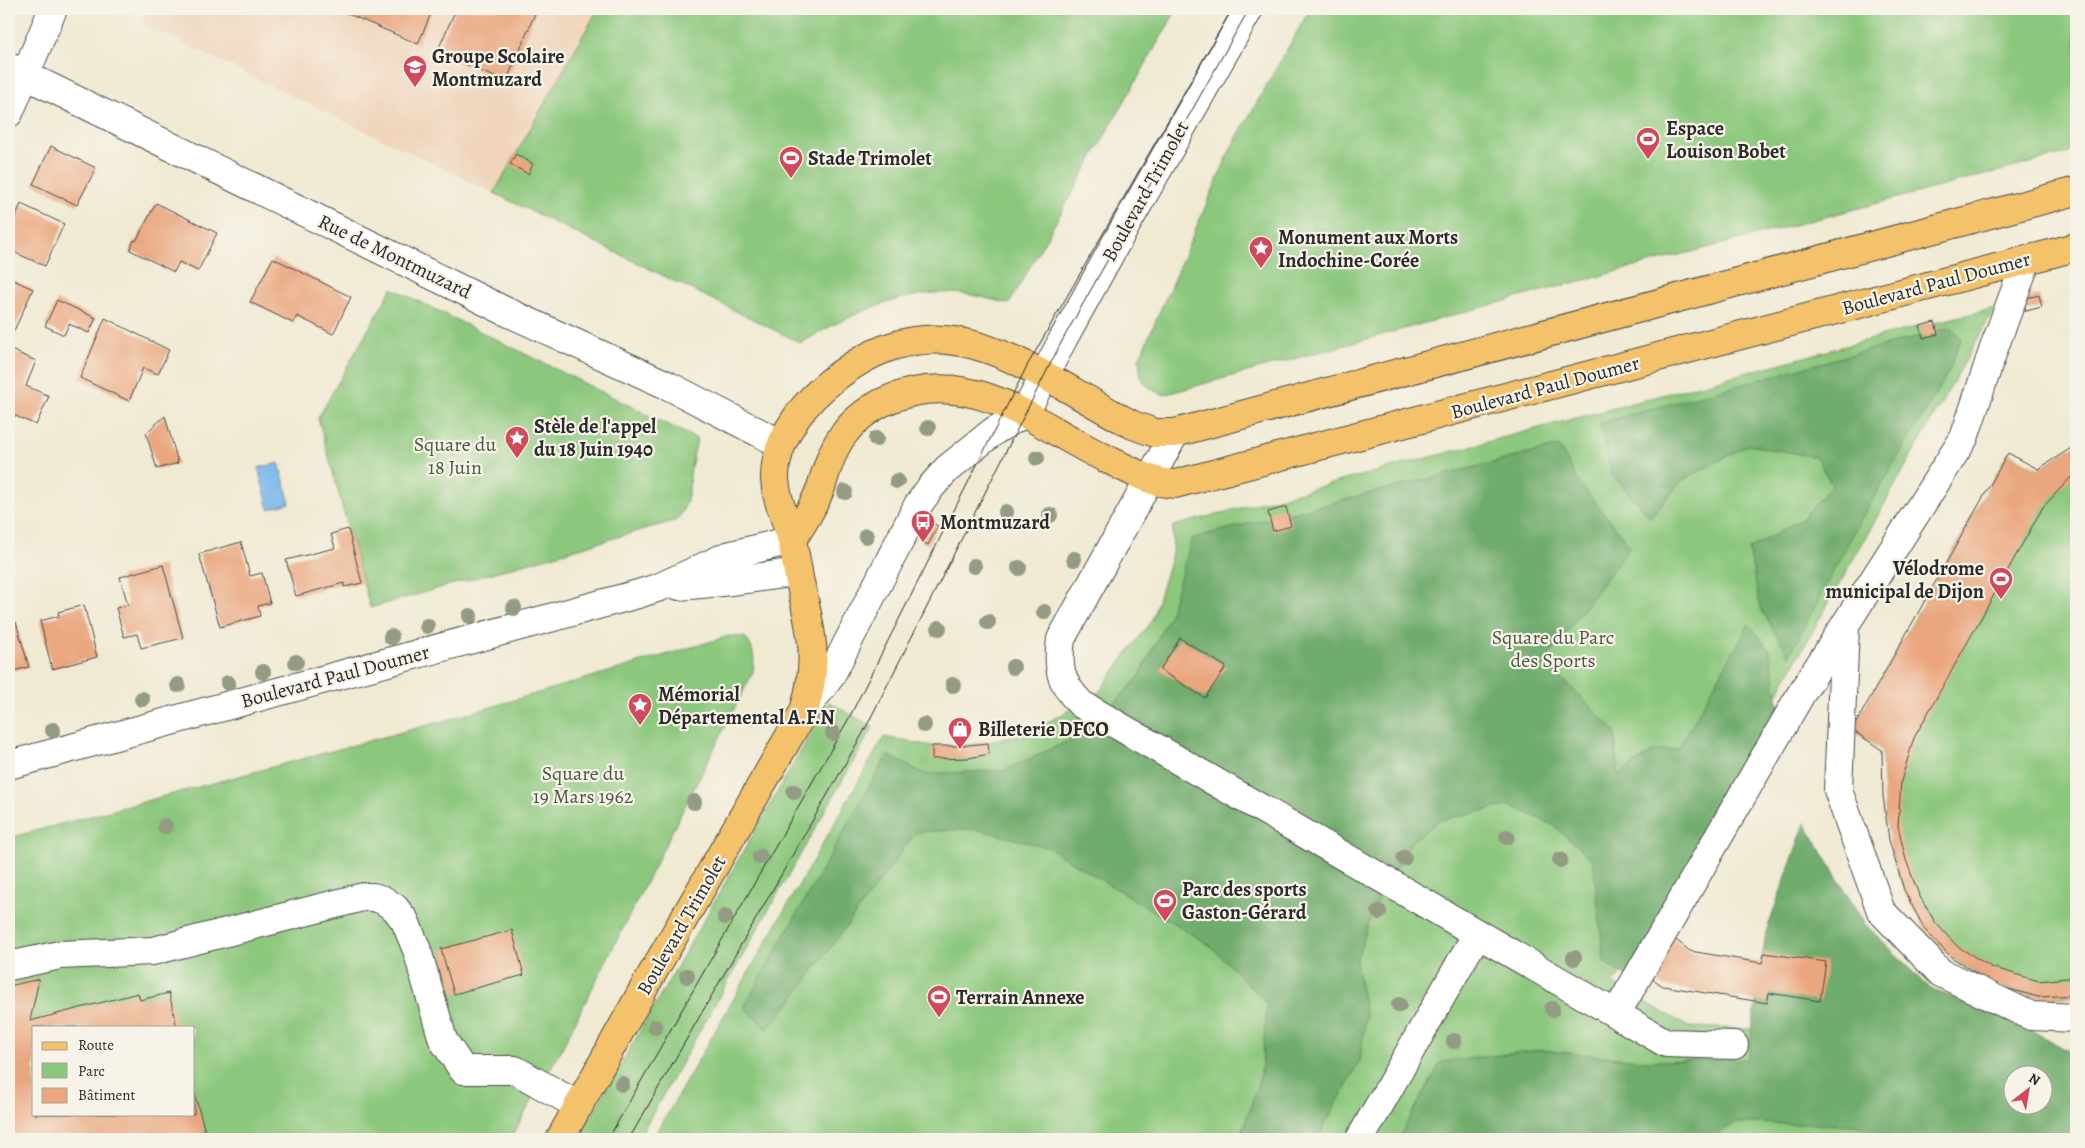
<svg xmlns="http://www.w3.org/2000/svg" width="2085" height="1148" viewBox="0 0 2085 1148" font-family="Alegreya,serif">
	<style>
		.built { fill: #f0d5bc }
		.green { fill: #8bc77c; stroke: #5b7954; fill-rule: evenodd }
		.forest { fill: #70ac6c; stroke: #4e6c4c; fill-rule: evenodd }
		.water { fill: #77b5ea; stroke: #51708a }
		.building { fill: #eaa77f }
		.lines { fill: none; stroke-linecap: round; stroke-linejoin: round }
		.minor-casing { stroke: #494844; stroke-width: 30 }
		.major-casing { stroke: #494844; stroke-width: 30 }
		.minor { stroke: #fff; stroke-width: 28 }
		.major { stroke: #f3c26a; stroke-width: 28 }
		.tram { stroke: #2b2b2b; stroke-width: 1 }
		.tree { fill: #949b84 }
		.labels { text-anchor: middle; stroke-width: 4.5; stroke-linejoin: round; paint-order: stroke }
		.poi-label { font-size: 20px; font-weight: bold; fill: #2b2b2b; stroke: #f7f3e8; text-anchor: start }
		.street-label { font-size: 20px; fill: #2b2b2b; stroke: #f7f3e8 }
		.park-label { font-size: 20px; fill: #485a43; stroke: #f7f3e8 }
	</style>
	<rect width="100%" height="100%" fill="#f7f3e8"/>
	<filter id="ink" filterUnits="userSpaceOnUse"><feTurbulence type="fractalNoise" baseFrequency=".02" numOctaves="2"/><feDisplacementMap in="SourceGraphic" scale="10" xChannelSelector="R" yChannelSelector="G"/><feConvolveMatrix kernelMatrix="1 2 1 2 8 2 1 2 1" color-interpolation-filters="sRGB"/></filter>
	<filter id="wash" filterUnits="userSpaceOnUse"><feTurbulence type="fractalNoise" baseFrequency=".0096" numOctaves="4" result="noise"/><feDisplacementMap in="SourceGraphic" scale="20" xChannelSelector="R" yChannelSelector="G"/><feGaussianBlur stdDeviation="1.12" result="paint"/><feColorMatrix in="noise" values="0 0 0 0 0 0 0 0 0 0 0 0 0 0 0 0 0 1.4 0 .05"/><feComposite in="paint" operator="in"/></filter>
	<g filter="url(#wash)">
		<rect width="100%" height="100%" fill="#f0ead3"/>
		<path class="built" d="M147,9H598L494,193L141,23Z"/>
		<path class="green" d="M598,9H1177L1009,304C986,298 961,291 937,293C888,296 842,319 801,343L494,193Z
			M1310,9H2076V151L1516,298L1163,395C1143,386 1140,381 1139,359L1231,148Z
			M392,288L697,439C695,451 691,463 690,475C689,495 688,503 677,520L370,608L318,418Z
			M1995,308L1614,984L1689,1027L1755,1029L2030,1067L2076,1096V1139H653L884,737L932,746H959L989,742L1029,732L1081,704L1099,692L1152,620L1172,554L1173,526L1920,326ZM2012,1076H2042V1106H2012Z
			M2076,445V995C2043,1002 2007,993 1979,975C1969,969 1958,963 1950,956C1892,901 1883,826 1882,750L1852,730L2008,453L2038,469Z
			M729,636L745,637C754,648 755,658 753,672L560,1052L510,1139H9V838L454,718ZM34,1027H194V1114H34Z
			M829,702L873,727L638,1139H578Z"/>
		<path class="forest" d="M1952,327L1961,339L1948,373L1857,526L1789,656L1760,607L1749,549L1802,519L1832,485L1816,457L1748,445L1683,480L1650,517L1612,475L1600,423Z
			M1559,446L1578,481L1630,546L1545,661L1615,731L1618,775L1652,752L1678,749L1749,624L1770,650L1780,718L1628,978L1604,962L1593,860L1554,826L1510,805L1440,820L1412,841L1374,907L1356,962L1366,1016L1360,1061L1317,1139H1240L1261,1074L1267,1004L1211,946L1047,847L975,829L916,832L789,1004L767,1029L744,1007L887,755L925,774L1005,770L1086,733L1139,677L1169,616L1192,538Z
			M1805,823L1864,923L1931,989L2020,1024L2076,1055V1139H1899L1855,1125L1736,1123L1709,1139H1398L1441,1062L1540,1050L1650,1061L1748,1059L1766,932ZM2012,1076H2042V1106H2012Z"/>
		<path class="water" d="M279,463L290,503L269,509L258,468Z"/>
		<g id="blocks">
			<path class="building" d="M337,9H433L418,44Z
				M456,9H537L506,82L437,52Z
				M51,146L96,168L77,205L33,184Z
				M516,154L533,164L528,174L510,164Z
				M156,203L217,233L198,271L179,262L174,272L130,250L134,240L136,241Z
				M21,204L64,224L45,266L9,250V230Z
				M273,258L351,297L333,334L297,316L293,323L250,302Z
				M9,278L33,289L12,335L9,333Z
				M2039,295L2042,307L2026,311L2023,299Z
				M57,300L96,318L89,333L69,324L64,335L45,326Z
				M105,318L169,350L158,374L143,368L129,401L80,378Z
				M1935,322L1938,334L1923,338L1920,326Z
				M9,349L36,361L26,386L49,396L36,425L9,413Z
				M165,416L178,463L157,469L146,433Z
				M2076,445V472L2043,507L1914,738L1901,781L1898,826L1906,860L1919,895L1935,922L1957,946L1991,967L2039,981L2076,977V995L2038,997L1995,985L1951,957L1925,930L1904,890L1889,840L1883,796L1882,750L1852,730L2008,453L2038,469Z
				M1286,507L1291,526L1273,531L1268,512Z
				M931,522L938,526L928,545L921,541Z
				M348,529L362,583L344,587V583L296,596L286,560L335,548L331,534Z
				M241,542L250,576L262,573L270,603L258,606L260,616L220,627L199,554Z
				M163,565L183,638L141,648L137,634L124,637L116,608L128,605L120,577Z
				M84,605L97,657L52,669L40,621L59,616L58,612Z
				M16,622L29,667L9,672V624Z
				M1180,638L1226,667L1205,698L1160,670Z
				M988,743L989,754L969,758L932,759V746H959Z
				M512,930L524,975L454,994L441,949Z
				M1672,937L1690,951L1762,963L1764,953L1826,962L1820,1001L1769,993L1767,1003L1663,986L1645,974Z
				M39,979L30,1021L138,993L140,1000L169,993L177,1027H34V1114H194V1092L207,1139H9V986Z"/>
		</g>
	</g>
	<g filter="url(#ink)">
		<use href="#blocks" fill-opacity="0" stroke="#494844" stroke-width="1"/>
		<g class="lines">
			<defs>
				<path id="minor" d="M9,67L505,311L669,386L781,444
					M9,113L53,9
					M1175,433L1061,639C1057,669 1060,682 1081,704L1666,1043L1734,1045
					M679,586L732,581L798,572
					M1845,627L1838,790L1881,911L1941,973L2031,1016L2076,1018
					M804,711L830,677L918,505L931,487L947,469L994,431L1025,413L1062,341L1116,243L1249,9
					M9,765L638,594L660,587L727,556L792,540
					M9,966L60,955L153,951L363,897H373L383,900L395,908L405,921L417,950L443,1040L463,1070H515L579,1106
					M1616,1014L1801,694L1964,438L1995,345L2027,259
					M1360,1139L1477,934"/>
				<path id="major" d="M792,540C803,523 814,506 821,487C827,469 832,450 843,435C861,411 885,398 913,392C977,379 1026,415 1078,444C1090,451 1103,457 1115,463C1135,473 1153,483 1175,484L2076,247
					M560,1139L649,979L804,711C820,659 811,629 799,578C797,566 795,553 792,541C787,520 776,501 775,479C774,445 798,410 823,388C940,286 1023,368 1133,425L1155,433H1175L2076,191"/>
			</defs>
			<use href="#minor" class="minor-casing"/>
			<use href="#major" class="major-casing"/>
			<use href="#minor" class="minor"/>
			<use href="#major" class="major"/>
			<path class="tram" d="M608,1139L849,718L1027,366L1232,9
				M629,1139L863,733L1062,341L1249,9"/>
		</g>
		<g class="tree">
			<circle cx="928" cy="428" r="8"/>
			<circle cx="876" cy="439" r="8"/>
			<circle cx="1037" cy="458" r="8"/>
			<circle cx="897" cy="481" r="8"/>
			<circle cx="845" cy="492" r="8"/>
			<circle cx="1006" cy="512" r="8"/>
			<circle cx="1050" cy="515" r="8"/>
			<circle cx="866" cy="536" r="8"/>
			<circle cx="1074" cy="559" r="8"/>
			<circle cx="974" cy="566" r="8"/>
			<circle cx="1019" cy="568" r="8"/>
			<circle cx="514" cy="608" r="8"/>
			<circle cx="1044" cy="612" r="8"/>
			<circle cx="470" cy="616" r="8"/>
			<circle cx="988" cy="622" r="8"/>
			<circle cx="427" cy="626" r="8"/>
			<circle cx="939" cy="628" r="8"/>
			<circle cx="391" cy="637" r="8"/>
			<circle cx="296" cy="662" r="8"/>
			<circle cx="1013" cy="667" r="8"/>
			<circle cx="263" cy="672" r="8"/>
			<circle cx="228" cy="683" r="8"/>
			<circle cx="178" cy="685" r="8"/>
			<circle cx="953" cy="685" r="8"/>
			<circle cx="142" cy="699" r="8"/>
			<circle cx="924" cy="725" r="8"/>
			<circle cx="53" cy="730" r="8"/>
			<circle cx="833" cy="733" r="8"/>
			<circle cx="794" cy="792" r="8"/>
			<circle cx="694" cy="802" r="8"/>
			<circle cx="165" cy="826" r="8"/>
			<circle cx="1507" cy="837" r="8"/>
			<circle cx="760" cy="857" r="8"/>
			<circle cx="1404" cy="858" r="8"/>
			<circle cx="1560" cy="860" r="8"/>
			<circle cx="1379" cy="912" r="8"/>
			<circle cx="725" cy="917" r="8"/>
			<circle cx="1574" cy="958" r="8"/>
			<circle cx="687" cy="976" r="8"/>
			<circle cx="1399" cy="1005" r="8"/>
			<circle cx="1552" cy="1009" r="8"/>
			<circle cx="655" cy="1027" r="8"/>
			<circle cx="1454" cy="1041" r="8"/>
			<circle cx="622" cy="1084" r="8"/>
		</g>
	</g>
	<defs>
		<symbol id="school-pin" viewBox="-11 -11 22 30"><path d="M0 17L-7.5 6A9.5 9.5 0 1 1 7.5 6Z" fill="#d1495b" stroke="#f7f3e8"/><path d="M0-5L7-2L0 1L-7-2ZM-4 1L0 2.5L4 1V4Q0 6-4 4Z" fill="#fff"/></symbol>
		<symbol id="stadium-pin" viewBox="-11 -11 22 30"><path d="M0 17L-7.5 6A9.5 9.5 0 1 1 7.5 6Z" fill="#d1495b" stroke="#f7f3e8"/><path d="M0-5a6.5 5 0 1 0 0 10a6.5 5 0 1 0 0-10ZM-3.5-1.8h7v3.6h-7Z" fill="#fff"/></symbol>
		<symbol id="sight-pin" viewBox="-11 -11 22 30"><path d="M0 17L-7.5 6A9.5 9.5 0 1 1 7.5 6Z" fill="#d1495b" stroke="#f7f3e8"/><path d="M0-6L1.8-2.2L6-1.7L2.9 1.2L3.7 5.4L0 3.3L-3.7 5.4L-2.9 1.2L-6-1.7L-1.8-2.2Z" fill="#fff"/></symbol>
		<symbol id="bus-pin" viewBox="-11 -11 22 30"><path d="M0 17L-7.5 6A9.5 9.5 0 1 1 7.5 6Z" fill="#d1495b" stroke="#f7f3e8"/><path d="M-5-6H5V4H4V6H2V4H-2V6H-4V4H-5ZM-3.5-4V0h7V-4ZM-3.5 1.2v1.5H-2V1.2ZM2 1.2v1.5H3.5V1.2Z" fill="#fff"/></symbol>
		<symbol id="shop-pin" viewBox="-11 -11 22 30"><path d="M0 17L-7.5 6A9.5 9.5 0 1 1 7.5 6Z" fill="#d1495b" stroke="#f7f3e8"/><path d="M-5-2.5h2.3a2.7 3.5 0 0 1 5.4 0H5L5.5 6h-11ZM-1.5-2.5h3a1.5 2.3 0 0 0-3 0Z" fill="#fff"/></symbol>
	</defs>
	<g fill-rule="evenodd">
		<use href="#school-pin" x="401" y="53" width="28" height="38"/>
		<use href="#stadium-pin" x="1634" y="125" width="28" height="38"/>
		<use href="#stadium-pin" x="777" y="144" width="28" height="38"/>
		<use href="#sight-pin" x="1247" y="234" width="28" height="38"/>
		<use href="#sight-pin" x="503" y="424" width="28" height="38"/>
		<use href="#bus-pin" x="909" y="508" width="28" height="38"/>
		<use href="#stadium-pin" x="1987" y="565" width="28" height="38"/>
		<use href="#sight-pin" x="626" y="691" width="28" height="38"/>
		<use href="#shop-pin" x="946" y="715" width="28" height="38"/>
		<use href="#stadium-pin" x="1151" y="887" width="28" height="38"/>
		<use href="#stadium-pin" x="925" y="983" width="28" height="38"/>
	</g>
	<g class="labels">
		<g class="poi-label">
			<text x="432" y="63">Groupe Scolaire<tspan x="432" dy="23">Montmuzard</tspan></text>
			<text x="1666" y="135">Espace<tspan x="1666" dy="23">Louison Bobet</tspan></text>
			<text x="808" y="165">Stade Trimolet</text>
			<text x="1278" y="244">Monument aux Morts<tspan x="1278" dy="23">Indochine-Corée</tspan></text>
			<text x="534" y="433">Stèle de l'appel<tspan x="534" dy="23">du 18 Juin 1940</tspan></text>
			<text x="940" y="529">Montmuzard</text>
			<text x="1984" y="575" text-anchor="end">Vélodrome<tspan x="1984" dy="23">municipal de Dijon</tspan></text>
			<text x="658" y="701">Mémorial<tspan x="658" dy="23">Départemental A.F.N</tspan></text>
			<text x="978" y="736">Billeterie DFCO</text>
			<text x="1182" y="896">Parc des sports<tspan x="1182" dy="23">Gaston-Gérard</tspan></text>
			<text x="956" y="1004">Terrain Annexe</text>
		</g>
		<g class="street-label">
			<text transform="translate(1145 191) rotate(-61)" y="7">Boulevard Trimolet</text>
			<text transform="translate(395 256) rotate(26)" y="7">Rue de Montmuzard</text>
			<text transform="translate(1936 283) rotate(-15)" y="7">Boulevard Paul Doumer</text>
			<text transform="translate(1545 387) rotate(-15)" y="7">Boulevard Paul Doumer</text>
			<text transform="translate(335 676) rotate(-15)" y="7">Boulevard Paul Doumer</text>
			<text transform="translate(681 925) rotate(-60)" y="7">Boulevard Trimolet</text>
		</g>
		<g class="park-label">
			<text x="455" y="451">Square du<tspan x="455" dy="23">18 Juin</tspan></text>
			<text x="1553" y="644">Square du Parc<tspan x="1553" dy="23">des Sports</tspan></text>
			<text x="583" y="780">Square du<tspan x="583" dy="23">19 Mars 1962</tspan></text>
		</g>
	</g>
	<rect width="2085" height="1148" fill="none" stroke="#f7f3e8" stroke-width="30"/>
	<rect x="32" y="1026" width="162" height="90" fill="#f7f3e8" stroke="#a5a39c"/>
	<rect x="42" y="1042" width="25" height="8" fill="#f3c26a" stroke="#a5a39c"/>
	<text x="78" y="1050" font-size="15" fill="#2b2b2b">Route</text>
	<rect x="42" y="1063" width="25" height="15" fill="#8bc77c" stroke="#a5a39c"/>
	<text x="78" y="1076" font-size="15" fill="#2b2b2b">Parc</text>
	<rect x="42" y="1088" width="25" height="15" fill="#eaa77f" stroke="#a5a39c"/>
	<text x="78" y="1100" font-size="15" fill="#2b2b2b">Bâtiment</text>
	<g transform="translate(2028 1090) rotate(31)"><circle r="24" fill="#f7f3e8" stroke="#a5a39c"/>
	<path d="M0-4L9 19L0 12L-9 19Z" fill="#d1495b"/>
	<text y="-8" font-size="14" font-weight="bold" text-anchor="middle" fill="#2b2b2b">N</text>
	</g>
</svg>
